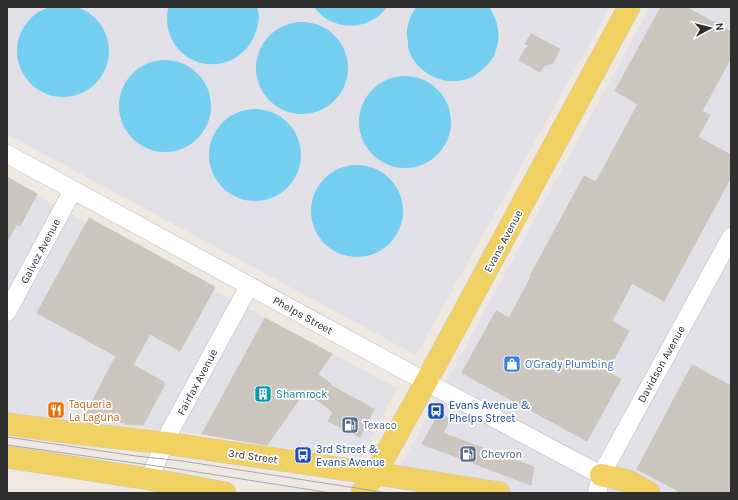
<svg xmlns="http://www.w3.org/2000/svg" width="738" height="500" viewBox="0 0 738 500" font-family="Karla,sans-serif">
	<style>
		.industrial { fill: #e3e1e8 }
		.water { fill: #75cff0 }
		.building { fill: #cbc7bf; stroke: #cbc5ba }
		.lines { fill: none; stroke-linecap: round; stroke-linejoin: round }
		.minor-casing { stroke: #b4b7c1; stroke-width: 19 }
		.major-casing { stroke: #c9c9c9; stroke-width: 23 }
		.minor { stroke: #fff; stroke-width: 18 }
		.major { stroke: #f2d163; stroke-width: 22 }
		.tram { stroke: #a3a6b8; stroke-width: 1 }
		.labels { text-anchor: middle; stroke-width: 3.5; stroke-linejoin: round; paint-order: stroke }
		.street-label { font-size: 11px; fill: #2e2e2e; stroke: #fff }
		.shop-label { font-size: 11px; fill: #366cbe; stroke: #fff; text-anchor: start }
		.culture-label { font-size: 11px; fill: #0d838f; stroke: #fff; text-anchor: start }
		.food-label { font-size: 11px; fill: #c56008; stroke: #fff; text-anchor: start }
		.transit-label { font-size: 11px; fill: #164399; stroke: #fff; text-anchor: start }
		.service-label { font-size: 11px; fill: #4e5e75; stroke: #fff; text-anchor: start }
	</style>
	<rect width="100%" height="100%" fill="#efe9e1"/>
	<path class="industrial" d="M7,7H610L416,355L7,134Z
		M650,7H731V493H501L396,474Z
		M7,180L397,388L361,457L266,446L202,434L7,415Z"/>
	<path class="water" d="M17 51a46 46 0 1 1 92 0a46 46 0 1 1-92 0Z
		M168,7H257C260,14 259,24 256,31C243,73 186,76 170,35C166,26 167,16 168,7Z
		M314,7H387C369,32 332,32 314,7Z
		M416,7H489C497,18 501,34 497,47C496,50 495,53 494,56C490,63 484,69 477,74C454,90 419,78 409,51C408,48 408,45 408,42C406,35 407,27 409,21C410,16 414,11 416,7Z
		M256 68a46 46 0 1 1 92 0a46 46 0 1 1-92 0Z
		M119 106a46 46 0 1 1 92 0a46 46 0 1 1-92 0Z
		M359 122a46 46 0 1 1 92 0a46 46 0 1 1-92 0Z
		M209 155a46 46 0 1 1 92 0a46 46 0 1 1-92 0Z
		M311 211a46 46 0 1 1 92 0a46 46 0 1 1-92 0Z"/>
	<path class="building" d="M661,7H686L731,32V58L702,111L710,115L698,137L731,155V177L664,301L632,283L612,321L629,331L607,372L621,379L587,441L462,373L496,311L509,318L531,277L530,276L584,176L596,182L638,104L615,91Z
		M531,34L560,49L553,63L544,66L540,72L519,60L526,48L529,46L525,44Z
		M7,177L37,194L20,226L17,224L7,242Z
		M89,218L215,287L180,351L150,334L133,365L164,382L163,383L165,384L143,425L125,424V423L115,422L104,420L103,417L85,415L116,356L37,313Z
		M265,318L332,354L318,374L331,384L330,385L374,409L360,437L328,421L333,412L305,391L267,445L202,434Z
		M692,365L731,386V493H682L637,469Z
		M439,413L450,419L443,433L534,467L531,485L422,444Z"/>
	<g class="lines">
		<defs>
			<path id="minor" d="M7,154L426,382L601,475
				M7,312L73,190
				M149,479L170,431L249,286
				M597,493L601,475L731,237"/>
			<path id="major" d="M7,424L74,433L165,443L405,478L499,493
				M7,457L149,479L225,493
				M601,475L628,481L649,493
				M362,493L375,474L426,382L629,7"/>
		</defs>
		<use href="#minor" class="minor-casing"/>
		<use href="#major" class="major-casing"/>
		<use href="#minor" class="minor"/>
		<use href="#major" class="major"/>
		<path class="tram" d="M7,437L136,456L182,461L388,493
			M7,445L178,469L331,493"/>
	</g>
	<defs>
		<symbol id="shop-square" viewBox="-11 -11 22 22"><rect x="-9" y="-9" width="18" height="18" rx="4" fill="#3f7fe0" stroke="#fff"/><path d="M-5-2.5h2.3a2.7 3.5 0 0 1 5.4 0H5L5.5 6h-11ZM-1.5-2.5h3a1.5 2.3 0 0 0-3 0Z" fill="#fff"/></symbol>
		<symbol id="building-square" viewBox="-11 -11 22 22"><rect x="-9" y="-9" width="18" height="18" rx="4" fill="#0f9aa8" stroke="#fff"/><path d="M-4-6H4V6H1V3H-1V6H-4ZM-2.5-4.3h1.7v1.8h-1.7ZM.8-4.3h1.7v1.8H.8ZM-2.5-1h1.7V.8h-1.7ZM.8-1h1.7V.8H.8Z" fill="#fff"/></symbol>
		<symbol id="restaurant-square" viewBox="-11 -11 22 22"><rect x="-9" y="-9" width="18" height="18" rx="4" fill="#e8710a" stroke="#fff"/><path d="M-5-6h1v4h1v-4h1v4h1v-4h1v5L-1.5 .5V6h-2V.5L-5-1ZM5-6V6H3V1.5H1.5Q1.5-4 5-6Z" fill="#fff"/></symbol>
		<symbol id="bus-square" viewBox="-11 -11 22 22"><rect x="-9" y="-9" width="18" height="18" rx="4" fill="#1a4fb4" stroke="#fff"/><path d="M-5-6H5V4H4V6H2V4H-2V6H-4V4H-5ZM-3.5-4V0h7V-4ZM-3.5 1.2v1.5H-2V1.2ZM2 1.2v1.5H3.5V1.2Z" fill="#fff"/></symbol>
		<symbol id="fuel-square" viewBox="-11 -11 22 22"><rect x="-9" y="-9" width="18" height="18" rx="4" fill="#5c6f8a" stroke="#fff"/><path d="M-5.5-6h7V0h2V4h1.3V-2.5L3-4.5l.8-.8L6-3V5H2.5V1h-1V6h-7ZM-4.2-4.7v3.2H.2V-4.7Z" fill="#fff"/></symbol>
	</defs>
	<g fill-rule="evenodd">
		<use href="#shop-square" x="502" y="354" width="20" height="20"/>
		<use href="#building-square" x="253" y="384" width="20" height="20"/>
		<use href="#restaurant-square" x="46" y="400" width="20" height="20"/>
		<use href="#bus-square" x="426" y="401" width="20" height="20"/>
		<use href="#fuel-square" x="340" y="415" width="20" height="20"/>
		<use href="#fuel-square" x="458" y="444" width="20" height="20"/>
		<use href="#bus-square" x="293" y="445" width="20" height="20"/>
	</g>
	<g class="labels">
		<g class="street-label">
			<text transform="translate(503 241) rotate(-62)" y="4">Evans Avenue</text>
			<text transform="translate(40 251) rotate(-62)" y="4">Galvez Avenue</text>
			<text transform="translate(303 315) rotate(29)" y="4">Phelps Street</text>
			<text transform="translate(661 364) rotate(-61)" y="4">Davidson Avenue</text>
			<text transform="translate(197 382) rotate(-62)" y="4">Fairfax Avenue</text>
			<text transform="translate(253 456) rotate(8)" y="4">3rd Street</text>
		</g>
		<g class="shop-label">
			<text x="525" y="368">O'Grady Plumbing</text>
		</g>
		<g class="culture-label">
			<text x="276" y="398">Shamrock</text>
		</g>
		<g class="food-label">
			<text x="69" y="408">Taqueria<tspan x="69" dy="13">La Laguna</tspan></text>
		</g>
		<g class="transit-label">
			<text x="449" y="409">Evans Avenue &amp;<tspan x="449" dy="13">Phelps Street</tspan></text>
			<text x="316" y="453">3rd Street &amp;<tspan x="316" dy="13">Evans Avenue</tspan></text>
		</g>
		<g class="service-label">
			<text x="363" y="429">Texaco</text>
			<text x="481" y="458">Chevron</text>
		</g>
	</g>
	<rect width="738" height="500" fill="none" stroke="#2e2e2e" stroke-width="16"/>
	<g transform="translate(710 28) rotate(83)" stroke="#ffffff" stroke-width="3" paint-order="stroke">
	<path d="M0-3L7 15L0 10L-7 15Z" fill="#2e2e2e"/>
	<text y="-6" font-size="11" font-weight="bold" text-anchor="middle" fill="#2e2e2e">N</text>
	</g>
</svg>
